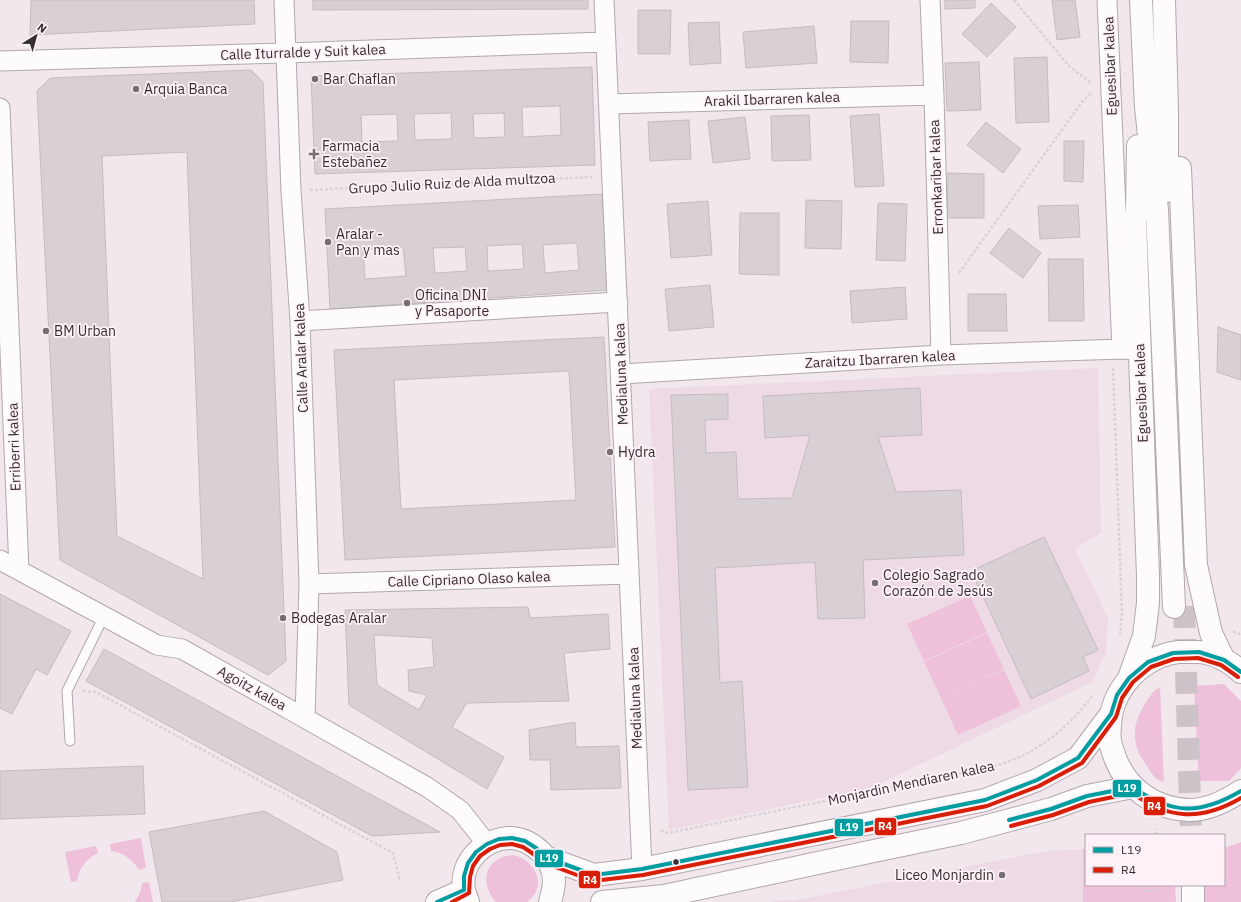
<svg xmlns="http://www.w3.org/2000/svg" width="1241" height="902" viewBox="0 0 1241 902" font-family="'IBM Plex Sans',sans-serif">
	<style>
		.built { fill: #eddae4 }
		.green { fill: #eec0da }
		.building { fill: #d8d0d4; stroke: #c4bcc0; fill-rule: evenodd }
		.lines { fill: none; stroke-linecap: round; stroke-linejoin: round }
		.tertiary-tunnel { stroke: #ccc2c7; stroke-width: 22; stroke-dasharray: 22 11; stroke-linecap: butt }
		.service-casing { stroke: #b0a8ad; stroke-width: 11 }
		.minor-casing { stroke: #b0a8ad; stroke-width: 21 }
		.tertiary-casing { stroke: #b0a8ad; stroke-width: 24 }
		.secondary-casing { stroke: #b0a8ad; stroke-width: 24 }
		.path { stroke: #d8d4d6; stroke-width: 2.5; stroke-dasharray: 3 2; stroke-linecap: butt }
		.service { stroke: #fdfbfc; stroke-width: 9 }
		.minor { stroke: #fdfbfc; stroke-width: 19 }
		.tertiary { stroke: #fdfbfc; stroke-width: 22 }
		.secondary { stroke: #fdfbfc; stroke-width: 22 }
		.bus-1-casing { stroke: #fef2f8; stroke-width: 7 }
		.bus-2-casing { stroke: #fef2f8; stroke-width: 7 }
		.bus-1 { stroke: #009ea0; stroke-width: 4 }
		.bus-2 { stroke: #d81e05; stroke-width: 4 }
		.poi-dot { fill: #766e73; stroke: #fef2f8; stroke-width: 1.5 }
		.bus-dot { fill: #342d31; stroke: #fef2f8; stroke-width: 1.5 }
		.labels { text-anchor: middle; stroke-width: 3.5; stroke-linejoin: round; paint-order: stroke }
		.street-label { font-size: 14px; fill: #342d31; stroke: #fef2f8 }
		.poi-label { font-size: 14px; fill: #342d31; stroke: #fef2f8; text-anchor: start }
		.line-badge { stroke: #fef2f8; stroke-width: 1.5 }
		.badge-label { font-size: 11px; text-anchor: middle; font-weight: bold; fill: #fff }
	</style>
	<rect width="100%" height="100%" fill="#f2e7ed"/>
	<path class="built" d="M1098,368L1101,533L1075,549L1108,618L1106,653L1092,682L871,788L669,830L649,389Z
		M1083,849V902H772V901L797,900L1046,851Z"/>
	<path class="green" d="M970,596L987,632L924,661L907,624Z
		M987,633L1004,669L941,698L924,662Z
		M1004,670L1021,706L958,735L941,698Z
		M1224,684L1241,701V768L1229,781H1199L1194,686Z
		M1160,688L1164,782C1156,781 1151,773 1147,766C1142,759 1137,752 1136,744C1131,723 1143,704 1156,689Z
		M141,838L146,868L139,870C132,859 124,853 111,851L110,844Z
		M1241,842V902H1204L1203,885H1224V848Z
		M96,846L98,853C86,859 79,868 77,881L71,882L65,852Z
		M1083,849H1086V885H1175L1176,902H1083Z
		M513,855C536,860 548,887 527,902H496C478,882 486,857 513,855Z
		M149,882L153,902H135L141,890L142,883Z"/>
	<path class="building" d="M31,0H254L255,24L30,35Z
		M313,0H588V9L313,10Z
		M945,0H975V8L945,9Z
		M1052,0H1075L1080,37L1057,40Z
		M991,3L1016,27L987,57L962,34Z
		M638,10H671L670,54H638Z
		M851,21H889L888,63L850,62Z
		M719,22L721,63L690,65L688,23Z
		M814,26L817,63L746,68L743,32Z
		M1047,57L1049,122L1016,123L1014,58Z
		M979,62L981,110L947,111L945,63Z
		M592,67L595,165L315,174L311,76ZM560,106L561,135L523,137L522,107ZM451,113L452,139L415,140L414,114ZM504,113L505,137L474,138L473,114ZM397,114L398,141L362,142L361,115Z
		M251,70L263,82L286,661L268,675L60,560L37,91L50,78ZM187,152L203,579L117,536L102,156Z
		M879,114L884,186L855,187L850,116Z
		M809,115L811,160L772,161L771,116Z
		M745,117L750,159L713,163L708,121Z
		M689,120L691,159L650,161L648,122Z
		M986,122L1021,149L1003,173L967,145Z
		M1064,141H1084L1083,182L1064,181Z
		M948,173L984,174V218H947Z
		M602,194L608,290L330,309L325,209ZM577,243L579,270L545,273L543,245ZM522,244L524,269L488,271L487,246ZM403,247L406,276L365,279L363,250ZM465,247L467,271L435,273L433,248Z
		M806,200L842,201L841,249L805,248Z
		M708,201L712,255L671,258L667,204Z
		M878,203L907,204L905,261L876,260Z
		M1078,205L1080,237L1040,239L1038,206Z
		M740,213H779V275L739,274Z
		M1009,228L1041,253L1023,278L990,253Z
		M1048,259H1083L1084,321H1049Z
		M710,285L714,327L669,331L665,289Z
		M905,287L907,319L852,323L850,291Z
		M968,294H1006L1007,331H968Z
		M1218,327L1241,335V380L1217,372Z
		M604,337L615,547L345,560L334,350ZM569,371L576,500L401,509L394,380Z
		M920,388L922,435L878,437L896,492L961,490L964,555L863,560L865,618L818,619L815,562L715,568L720,683L742,681L748,787L688,790L671,395L728,394V419L705,420L706,453L736,452L738,499L792,498L810,435L765,438L763,396Z
		M1044,537L1098,650L1083,657L1089,671L1031,699L971,571Z
		M0,594L71,631L47,675L36,669L12,714L0,708Z
		M528,607L530,618L608,614L610,649L564,653L569,701L467,703L452,727L504,757L487,789L349,705L345,610ZM374,635L432,638L434,667L408,670L409,691L427,695L419,710L377,685Z
		M104,649L256,732L440,832L372,836L86,681Z
		M575,722L576,747L619,746L621,788L551,790L550,760H530L529,730Z
		M143,766L145,814L0,819V771Z
		M264,811L337,852L343,880L231,902H162L149,832Z"/>
	<g class="lines">
		<path class="tertiary-tunnel" d="M1184,606L1191,835"/>
		<defs>
			<path id="service" d="M70,741L67,691L104,616"/>
			<path id="minor" d="M284,0L291,191L300,321L309,584L305,717
				M604,0L642,869
				M930,0L934,95L941,355
				M1107,0L1122,349
				M0,61L285,53L606,42
				M609,104L934,95
				M0,108L19,570
				M300,321L618,302
				M621,374L941,355L1122,349L1139,350
				M0,560L157,645L182,649L427,787L460,810L487,844
				M309,584L629,574"/>
			<path id="tertiary" d="M1141,0L1146,107L1157,210L1174,607
				M1164,0L1167,110V191
				M1180,168L1196,565L1211,633L1224,660
				M1129,678L1144,636L1148,603V576L1135,220L1137,211L1138,146
				M1193,885V902"/>
			<path id="secondary" d="M1241,672C1231,662 1212,652 1197,652C1191,652 1185,652 1179,652C1164,653 1149,661 1138,670C1121,685 1111,703 1110,725C1110,730 1109,736 1110,740C1110,744 1112,748 1113,752C1124,787 1153,809 1190,810C1208,810 1226,801 1241,791
				M545,857L594,875L642,869L985,800L1037,780L1078,758L1111,714
				M437,902L464,890
				M468,902C467,898 465,894 464,890C459,862 485,837 512,838C533,840 554,859 554,881C554,888 552,895 550,902
				M602,902L664,896L869,852L961,833L1051,809L1087,796L1133,787"/>
		</defs>
		<use href="#service" class="service-casing"/>
		<use href="#minor" class="minor-casing"/>
		<use href="#tertiary" class="tertiary-casing"/>
		<use href="#secondary" class="secondary-casing"/>
		<path class="path" d="M1014,0L1069,66L1091,83
			M310,190L592,177
			M959,273L1082,102L1091,93
			M1113,368L1122,614L1120,635
			M1233,632H1237L1241,636
			M83,691L96,692L393,853L400,881
			M661,830L668,833L952,775C967,772 983,769 998,765C1038,753 1068,728 1093,695
			M1156,835V829
			M1145,885V891L1156,890V885"/>
		<use href="#service" class="service"/>
		<use href="#minor" class="minor"/>
		<use href="#tertiary" class="tertiary"/>
		<use href="#secondary" class="secondary"/>
		<defs>
			<path id="bus-1" d="M1009,820L1051,809L1087,796L1133,787C1172,815 1200,815 1241,791
				M437,902L464,890V876L468,863L476,852L487,844L499,839L512,838L525,841L536,848L545,857L594,875L642,869L985,800L1037,780L1078,758L1111,714L1117,695L1129,678L1148,662L1173,653L1199,652L1224,660L1241,672"/>
			<path id="bus-2" d="M1011,826L1053,815L1089,802L1132,793C1169,820 1202,821 1241,798
				M452,902L469,893L470,877L473,866L480,856L490,849L500,845L512,844L523,847L532,853L542,862L593,881L643,875L987,806L1039,786L1082,763L1116,717L1122,698L1133,682L1151,667L1174,659L1198,658L1221,665L1238,677"/>
		</defs>
		<use href="#bus-1" class="bus-1-casing"/>
		<use href="#bus-2" class="bus-2-casing"/>
		<use href="#bus-1" class="bus-1"/>
		<use href="#bus-2" class="bus-2"/>
	</g>
	<g class="poi-dot">
		<circle cx="315" cy="79" r="4"/>
		<circle cx="136" cy="89" r="4"/>
		<path d="M312 148h4v4h4v4h-4v4h-4v-4h-4v-4h4z"/>
		<circle cx="328" cy="242" r="4"/>
		<circle cx="407" cy="303" r="4"/>
		<circle cx="46" cy="331" r="4"/>
		<circle cx="610" cy="452" r="4"/>
		<circle cx="875" cy="583" r="4"/>
		<circle cx="283" cy="618" r="4"/>
		<circle cx="1002" cy="875" r="4"/>
	</g>
	<circle class="bus-dot" cx="676" cy="862" r="3.5"/>
	<g class="labels">
		<g class="street-label">
			<text transform="translate(303 52) rotate(-2)" y="5">Calle Iturralde y Suit kalea</text>
			<text transform="translate(1110 66) rotate(-92)" y="5">Eguesibar kalea</text>
			<text transform="translate(772 99) rotate(-2)" y="5">Arakil Ibarraren kalea</text>
			<text transform="translate(936 177) rotate(-92)" y="5">Erronkaribar kalea</text>
			<text transform="translate(452 183) rotate(-3)" y="5">Grupo Julio Ruiz de Alda multzoa</text>
			<text transform="translate(301 358) rotate(-92)" y="5">Calle Aralar kalea</text>
			<text transform="translate(880 359) rotate(-3)" y="5">Zaraitzu Ibarraren kalea</text>
			<text transform="translate(621 374) rotate(-92)" y="5">Medialuna kalea</text>
			<text transform="translate(1141 393) rotate(-92)" y="5">Eguesibar kalea</text>
			<text transform="translate(14 447) rotate(-92)" y="5">Erriberri kalea</text>
			<text transform="translate(469 579) rotate(-2)" y="5">Calle Cipriano Olaso kalea</text>
			<text transform="translate(252 688) rotate(29)" y="5">Agoitz kalea</text>
			<text transform="translate(635 698) rotate(-92)" y="5">Medialuna kalea</text>
			<text transform="translate(911 783) rotate(-12)" y="5">Monjardin Mendiaren kalea</text>
		</g>
		<g class="poi-label">
			<text x="323" y="84">Bar Chaflan</text>
			<text x="144" y="94">Arquia Banca</text>
			<text x="322" y="151">Farmacia<tspan x="322" dy="16">Estebañez</tspan></text>
			<text x="336" y="239">Aralar -<tspan x="336" dy="16">Pan y mas</tspan></text>
			<text x="415" y="300">Oficina DNI<tspan x="415" dy="16">y Pasaporte</tspan></text>
			<text x="54" y="336">BM Urban</text>
			<text x="618" y="457">Hydra</text>
			<text x="883" y="580">Colegio Sagrado<tspan x="883" dy="16">Corazón de Jesús</tspan></text>
			<text x="291" y="623">Bodegas Aralar</text>
			<text x="994" y="880" text-anchor="end">Liceo Monjardin</text>
		</g>
	</g>
	<g class="line-badge">
		<rect x="1112" y="779" width="30" height="19" rx="4" fill="#009ea0"/>
		<rect x="1143" y="796" width="23" height="20" rx="4" fill="#d81e05"/>
		<rect x="874" y="817" width="23" height="19" rx="4" fill="#d81e05"/>
		<rect x="834" y="818" width="30" height="19" rx="4" fill="#009ea0"/>
		<rect x="534" y="849" width="30" height="19" rx="4" fill="#009ea0"/>
		<rect x="578" y="870" width="23" height="19" rx="4" fill="#d81e05"/>
	</g>
	<g class="badge-label">
		<text x="1127" y="792">L19</text>
		<text x="1154" y="810">R4</text>
		<text x="885" y="830">R4</text>
		<text x="849" y="831">L19</text>
		<text x="549" y="862">L19</text>
		<text x="590" y="884">R4</text>
	</g>
	<rect x="1085" y="834" width="140" height="52" fill="#fef2f8" stroke="#ada3a8"/>
	<rect x="1093" y="847" width="20" height="6" fill="#009ea0" stroke="#ada3a8"/>
	<text x="1121" y="854" font-size="12" fill="#342d31">L19</text>
	<rect x="1093" y="867" width="20" height="6" fill="#d81e05" stroke="#ada3a8"/>
	<text x="1121" y="874" font-size="12" fill="#342d31">R4</text>
	<g transform="translate(36 36) rotate(37)" stroke="#fef2f8" stroke-width="3" paint-order="stroke">
	<path d="M0-3L7 15L0 10L-7 15Z" fill="#342d31"/>
	<text y="-6" font-size="11" font-weight="bold" text-anchor="middle" fill="#342d31">N</text>
	</g>
</svg>
